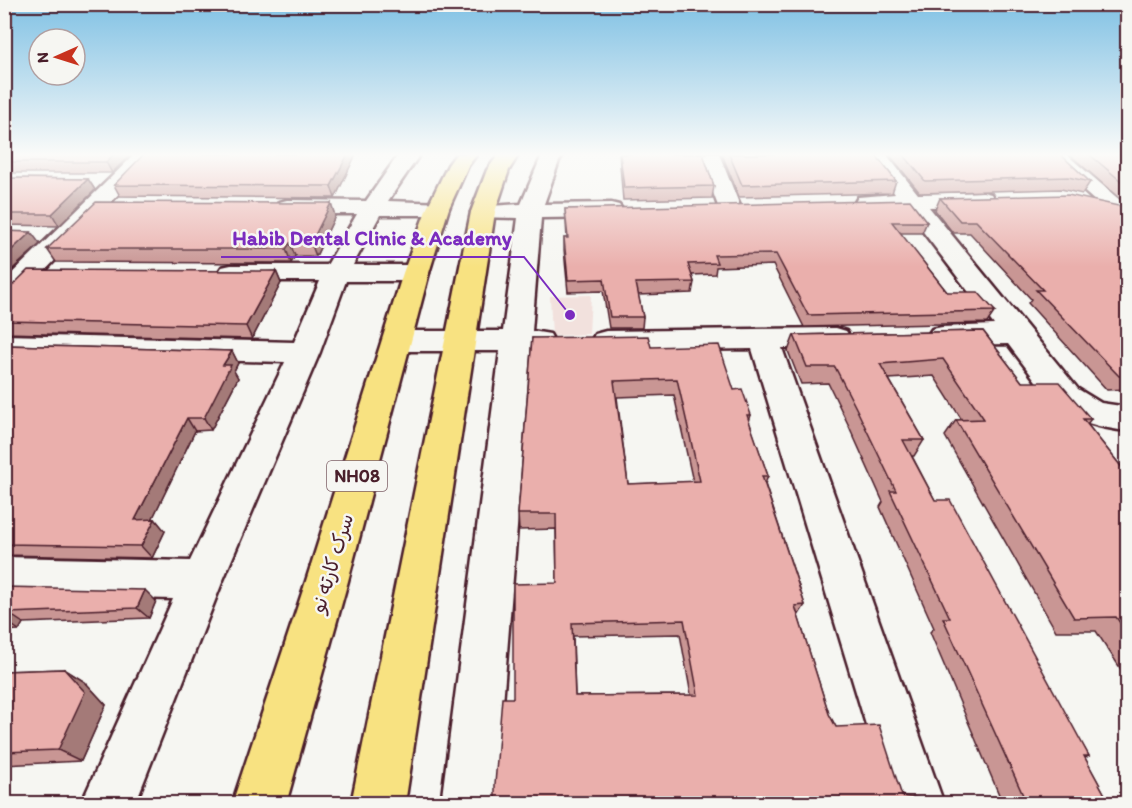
<svg xmlns="http://www.w3.org/2000/svg" width="1132" height="808" viewBox="0 0 1132 808" font-family="Itim,'Playpen Sans Arabic',sans-serif">
	<style>
		.built { fill: #f2e1dd }
		.lines { fill: none; stroke-linecap: round; stroke-linejoin: round }
		.minor-casing { stroke: #4a1f2b; stroke-width: 5 }
		.highway-casing { stroke: #4a1f2b; stroke-width: 5 }
		.minor { fill: #f6f6f2; fill-rule: evenodd }
		.highway { fill: #f8e281; fill-rule: evenodd }
		.wall { fill: #c99694; stroke: #4a1f2b; stroke-width: 1.5; fill-rule: evenodd }
		.shaded-wall { fill: #a47a78; stroke: #4a1f2b; stroke-width: 1.5 }
		.building { fill: #eaafac; stroke: #4a1f2b; stroke-width: 1.5; fill-rule: evenodd }
		.labels { text-anchor: middle; stroke-width: 5; stroke-linejoin: round; paint-order: stroke }
		.shield { fill: #f6f6f2; stroke: #7e6067; stroke-width: 1.5 }
		.shield-label { font-size: 18px; font-weight: bold; fill: #4a1f2b }
		.street-label { font-size: 20px; fill: #4a1f2b; stroke: #f6f6f2 }
		.leader { fill: none; stroke: #7b2cbf; stroke-width: 2 }
		.callout-dot { fill: #7b2cbf; stroke: #f6f6f2; stroke-width: 2 }
		.callout-label { font-size: 21px; text-anchor: middle; font-weight: bold; fill: #7b2cbf; stroke: #f6f6f2; stroke-width: 5; stroke-linejoin: round; paint-order: stroke }
	</style>
	<rect width="100%" height="100%" fill="#f6f6f2"/>
	<filter id="ink" filterUnits="userSpaceOnUse"><feTurbulence type="fractalNoise" baseFrequency=".0167" numOctaves="2"/><feDisplacementMap in="SourceGraphic" scale="12" xChannelSelector="R" yChannelSelector="G"/><feConvolveMatrix kernelMatrix="1 2 1 2 8 2 1 2 1" color-interpolation-filters="sRGB"/></filter>
	<g filter="url(#ink)">
		<path class="built" d="M591,295L589,334L552,336L550,296Z"/>
		<g class="lines">
			<defs>
				<path id="minor" d="M135,154H157L14,303L4,305V281Z
					M399,154H420L388,201L446,203L449,208L446,213L438,215H380L353,265H416L425,267L429,273L425,279L416,281H346L320,352L223,580L135,804H81L173,599L4,595V557L190,561L285,362L4,355V335L294,342L320,281H231L222,279L218,273L222,267L231,265H327L357,214H287L279,212L276,207L279,202L287,200L366,201Z
					M564,154L559,161L544,204L611,203L619,205L623,210L619,215L611,217L541,218L532,331L550,334L554,341L550,348L531,351L495,804H441L500,351H397L386,348L382,341L386,334L397,331H503L518,218L475,217L471,212L475,207L521,204L542,155Z
					M699,154H719L740,206L737,211L729,213L721,211L718,206Z
					M865,154H886L918,194L983,192L991,194L994,199L991,204L983,206L929,207L1078,389L1101,403L1128,407V431C1101,428 1076,422 1054,405L1008,344L942,345L932,343L927,336L932,329L942,327L994,325L905,208L866,209L858,207L855,202L858,197L895,194Z
					M1043,154H1066L1128,207V226L1120,224Z
					M836,328L846,331L851,338L846,345L836,348H782L944,804H890L752,349L606,351L595,348L591,341L595,334L606,331Z"/>
				<path id="highway" d="M456,154H477L468,166L449,208L429,273L348,581L286,804H232L306,581L403,273L427,208L448,165Z
					M499,154H519L509,170L495,212L405,804H351L471,212L487,170Z"/>
			</defs>
			<use href="#minor" class="minor-casing"/>
			<use href="#highway" class="highway-casing"/>
			<use href="#minor" class="minor"/>
			<use href="#highway" class="highway"/>
		</g>
		<path class="wall" d="M4,154H131L112,173H4Z
			M356,154L335,198L120,196L114,185Z
			M619,154H703L714,186L712,198L623,200Z
			M722,154H875L896,181L892,193L739,197Z
			M889,154H1060L1090,182L1082,194L1061,189L920,193Z
			M1069,154H1128V206Z
			M4,178L88,179L95,190L59,226L4,225Z
			M940,198L1128,208V389L1107,390L1028,303L1031,299L970,233H953L935,210Z
			M331,203L335,216L316,256H295L291,263L56,262L47,249Z
			M565,209L927,222L922,233H900L947,292L995,311L987,323L804,327L773,265L716,267L715,274L692,275L694,282L692,293L638,295L643,317L642,328H609L603,291L568,292L564,250V238H567Z
			M276,271L281,283L252,339L4,333V293Z
			M983,331L1022,382L1091,419L1087,424L1128,475V680L1096,631H1056L945,436L956,420H962L934,376L889,379L924,440L914,456H912L935,500L1089,756L1085,758L1110,804H1003L930,632L934,628L880,507L883,502L848,424L828,383L801,384L788,351L794,335Z
			M532,338L651,347L734,390L751,415L749,422L768,476L765,484L805,605L798,616L829,714L836,727L902,796L920,804L513,698L557,583L556,529L519,530L518,514ZM674,395L693,482L628,484L617,397ZM680,634L691,695L575,696L573,636Z
			M4,345L232,351L238,363L234,371L238,378L211,430L195,431L152,519H155L165,531L152,558L4,555Z
			M4,587L156,601L149,618L23,623L19,630L4,631Z
			M64,669L85,682L106,705L81,761L4,765V671Z"/>
		<path class="shaded-wall" d="M114,154H131L112,173L106,162Z
			M348,154H356L335,198L331,186Z
			M88,179L95,190L59,226L52,214Z
			M331,203L335,216L316,256L311,243Z
			M31,232L40,244L4,277V257Z
			M290,243L295,256L291,263L286,249Z
			M276,271L281,283L252,339L246,326Z
			M232,351L238,363L234,371L238,378L211,430L204,418L223,365Z
			M187,418L195,431L146,532L135,520Z
			M155,519L165,531L152,558L141,546Z
			M145,590L156,601L149,618L137,608Z
			M8,613L23,623L19,630L4,620V618Z
			M64,669L85,682L106,705L81,761L58,750Z"/>
		<path class="building" d="M4,154H114L106,162H4Z
			M144,154H348L331,186L114,185Z
			M620,154H703L714,186L624,188Z
			M729,154H875L896,181L742,185Z
			M903,154H1060L1090,182L1068,177L925,181Z
			M1089,154H1128V187Z
			M4,178L88,179L52,214H4Z
			M1068,195L1128,208V376H1119L1036,290H1043L976,221H960L940,198Z
			M910,200L927,222H892L947,292H978L995,311L808,315L776,254L714,255L717,263L688,264L694,282L636,283L643,317H610L604,279L568,280L564,238H568L565,209Z
			M96,202L331,203L311,243H290L286,249H47Z
			M4,231L31,232L4,257Z
			M28,270L276,271L246,326L4,321V293L6,292Z
			M983,331L1022,382H1059L1091,419H1083L1128,475V634L1116,617L1074,618L956,420L984,419L943,359L880,364L924,440H903L935,500H950L1089,756H1084L1110,804H1027L943,618H950L890,491H896L856,408L835,367H807L794,335Z
			M648,336L651,347L719,345L734,390L742,389L751,415H747L768,476H762L805,605L795,606L829,714L836,727L879,725L902,796L918,798L920,804H495V784L502,698H513V584L557,583L556,514H518L532,338ZM677,379L700,481L628,484L614,381ZM684,620L698,695L575,696L572,623Z
			M4,345L232,351L223,365H231L204,418H187L135,520L155,519L141,546L4,544Z
			M4,587L145,590L137,608L8,613L4,618Z
			M64,669L85,692L58,750L4,752V671Z"/>
	</g>
	<linearGradient id="sky" x2="0" y2="1"><stop stop-color="#80c1e4"/><stop offset="0.58" stop-color="#fbfbf9"/><stop offset="1" stop-color="#fbfbf9" stop-opacity="0"/></linearGradient>
	<rect width="1132" height="267" fill="url(#sky)"/>
	<g class="labels">
		<rect class="shield" x="327" y="461" width="60" height="30" rx="4.5"/>
		<g class="shield-label">
			<text x="357" y="482">NH08</text>
		</g>
		<g class="street-label">
			<text transform="translate(332 563) rotate(-73)" y="7">سرک کارته نو</text>
		</g>
	</g>
	<path class="leader" d="M570 315L524 257H221"/>
	<circle class="callout-dot" cx="570" cy="315" r="6"/>
	<g class="callout-label">
		<text x="372" y="245">Habib Dental Clinic &amp; Academy</text>
	</g>
	<rect width="1132" height="808" fill="none" stroke="#f6f6f2" stroke-width="24"/>
	<rect x="12" y="12" width="1108" height="784" fill="none" stroke="#4a1f2b" stroke-width="2" filter="url(#ink)"/>
	<g transform="translate(57 57) rotate(267)"><circle r="28" fill="#f6f6f2" stroke="#b1a0a2" stroke-width="1.5"/>
	<path d="M0-4.5L10 22L0 15L-10 22Z" fill="#c8321e"/>
	<text y="-9" font-size="16" font-weight="bold" text-anchor="middle" fill="#4a1f2b">N</text>
	</g>
</svg>
